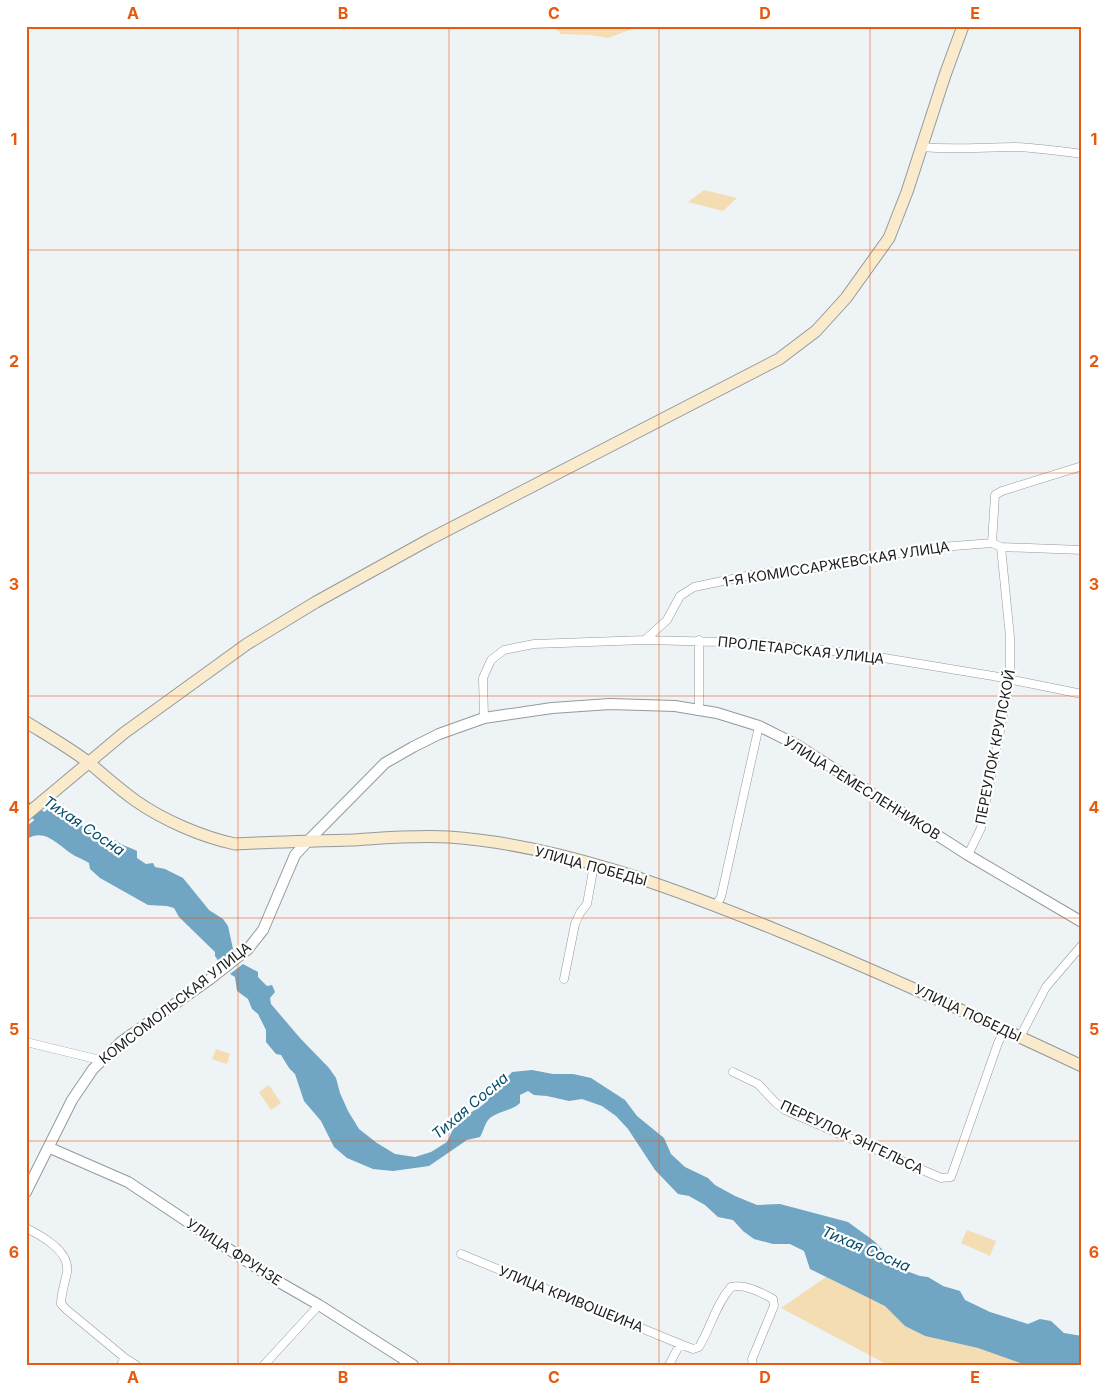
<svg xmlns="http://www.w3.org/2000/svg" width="1108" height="1391" viewBox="0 0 1108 1391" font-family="Inter,sans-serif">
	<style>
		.green { fill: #f4ddb2 }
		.water { fill: #70a5c3 }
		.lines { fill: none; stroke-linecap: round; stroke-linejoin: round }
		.river { stroke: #70a5c3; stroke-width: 12 }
		.minor-casing { stroke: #95999c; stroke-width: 9 }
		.tertiary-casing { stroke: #95999c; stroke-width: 12 }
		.secondary-casing { stroke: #95999c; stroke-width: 13 }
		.minor { stroke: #fff; stroke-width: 8 }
		.tertiary { stroke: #fff; stroke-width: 10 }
		.secondary { stroke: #f9ebcc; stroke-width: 11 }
		.grid { fill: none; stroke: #e8590c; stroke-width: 1; stroke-opacity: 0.55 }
		.labels { text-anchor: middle; stroke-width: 4.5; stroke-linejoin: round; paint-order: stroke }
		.street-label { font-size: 14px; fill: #191b1c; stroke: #fff }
		.water-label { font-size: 15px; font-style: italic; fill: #044c6a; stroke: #fff }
		.neatline { fill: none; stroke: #e8590c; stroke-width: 2 }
		.grid-label { font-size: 16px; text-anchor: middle; font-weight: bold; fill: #e8590c }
	</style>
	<rect width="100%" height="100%" fill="#eef3f6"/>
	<path class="green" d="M554,26H634L632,29L608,38L589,35L561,34Z
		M704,190L737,198L723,211L688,202Z
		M216,1049L230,1054L227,1064L212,1059Z
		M269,1085L281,1103L271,1110L259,1092Z
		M967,1230L996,1241L990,1256L961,1243Z
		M826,1277L886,1306L905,1326L925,1336L978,1348L1026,1365H888L781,1308Z"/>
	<path class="water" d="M48,809L54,813L65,814L88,830L99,831L108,840H115C124,847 128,846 137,851V858L146,864L153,863L155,867L165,869L183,878L209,910L223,919L228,926L233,949L239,956L223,968L215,956V952L179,917L174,908L167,906L148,905L100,878L90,869L89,863C84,860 80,858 75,856C59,847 45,826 26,840V833L29,830L27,826Z
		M243,964L258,972V977L267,986L272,985L275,992L270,998L271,1004L300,1038L329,1068L336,1078L340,1093L348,1111L359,1129L377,1143L395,1154L415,1157L431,1152L447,1142L453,1129L464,1117L484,1104L512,1072L532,1070L553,1074H573L591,1078L625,1100L637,1116L664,1138L671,1154L685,1167L708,1178L715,1185L735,1196L757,1205L780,1204L848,1222L874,1241L901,1269L920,1276L928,1277L943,1286L960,1291L965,1300L990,1312L1028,1324L1040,1319L1051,1321L1064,1333L1082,1336V1365H1026L978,1348L925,1336L905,1326L885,1306L810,1269L804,1251L790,1244H773L754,1239L743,1231L733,1220L718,1217L705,1205L689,1196L678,1194L655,1170L628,1129L616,1116L602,1106L582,1099L569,1101L547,1096L534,1095L528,1091L520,1095V1103C512,1111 498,1111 489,1119C485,1123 483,1132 480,1137L467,1140L429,1166L393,1171L373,1169L347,1158L334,1147L321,1121L304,1101L295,1074L289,1068L281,1055L276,1054L266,1042V1030L258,1014L252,1009L248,999L237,991L235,977L230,974Z"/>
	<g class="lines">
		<path class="river" d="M26,807L53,825"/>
		<defs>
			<path id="minor" d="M922,147C954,150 984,147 1016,147C1038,148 1060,151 1082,154
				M992,543L995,495L1002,491L1082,466
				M645,640L667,620L680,596L694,587L756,574L844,565L916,549L992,543L1001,547L1082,550
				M699,711V640
				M484,718L483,678L491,660L504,650L534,644L645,640L761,643L866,655L993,676L1082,694
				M968,855L981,828L1010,680V637L1001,547
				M716,905L721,897L759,726
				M564,979L575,924L580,913L587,904L594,865
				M1020,1037L1046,987L1082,945
				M26,1042L100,1060
				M733,1072L758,1084L776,1103L785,1110L941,1178L951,1177L998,1043L1005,1029
				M26,1228C42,1236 70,1251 67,1272C65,1283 61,1293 61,1304L67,1310L125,1358L121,1365
				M461,1254L680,1344
				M125,1358L136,1365
				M264,1365L319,1305
				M669,1365L680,1344L693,1349L699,1347C711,1327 716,1304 731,1287C746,1284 760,1292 773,1299L774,1306L752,1359L753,1365"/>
			<path id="tertiary" d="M50,1148L128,1182L272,1278L319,1305L413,1365
				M26,1192L72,1100L93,1069L121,1042L210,979L248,949L263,930L295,855L308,841L385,763L413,747L439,734L484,718L552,708L610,704L675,706L717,713L759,726L797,745L968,855L1082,922"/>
			<path id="secondary" d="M26,722C47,735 68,747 88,762C104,775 119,789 136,801C163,820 202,837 235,844C273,842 312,841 351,840C384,838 416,835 449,837C562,845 676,889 779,931C882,973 982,1019 1082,1066
				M26,815L124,733L247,644L316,602L430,539L779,359L816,331L846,298L889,238L907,192L945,75L963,26"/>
		</defs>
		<use href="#minor" class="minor-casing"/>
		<use href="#tertiary" class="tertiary-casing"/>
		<use href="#secondary" class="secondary-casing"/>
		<use href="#minor" class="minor"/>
		<use href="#tertiary" class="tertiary"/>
		<use href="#secondary" class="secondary"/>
	</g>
	<path class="grid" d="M238,26V1365M449,26V1365M659,26V1365M870,26V1365M26,250H1082M26,473H1082M26,696H1082M26,918H1082M26,1141H1082"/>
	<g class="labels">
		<g class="street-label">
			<text transform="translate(836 564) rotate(-9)" y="5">1-Я КОМИССАРЖЕВСКАЯ УЛИЦА</text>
			<text transform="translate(801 650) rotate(6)" y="5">ПРОЛЕТАРСКАЯ УЛИЦА</text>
			<text transform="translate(995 747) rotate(-79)" y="5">ПЕРЕУЛОК КРУПСКОЙ</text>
			<text transform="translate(862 788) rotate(32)" y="5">УЛИЦА РЕМЕСЛЕННИКОВ</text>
			<text transform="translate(591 866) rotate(15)" y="5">УЛИЦА ПОБЕДЫ</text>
			<text transform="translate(175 1003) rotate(-38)" y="5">КОМСОМОЛЬСКАЯ УЛИЦА</text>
			<text transform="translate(968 1013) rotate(25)" y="5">УЛИЦА ПОБЕДЫ</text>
			<text transform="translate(852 1137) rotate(25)" y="5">ПЕРЕУЛОК ЭНГЕЛЬСА</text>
			<text transform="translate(234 1252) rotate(33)" y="5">УЛИЦА ФРУНЗЕ</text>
			<text transform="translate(571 1299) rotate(22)" y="5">УЛИЦА КРИВОШЕИНА</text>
		</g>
		<g class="water-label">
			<text transform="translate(84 826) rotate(34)" y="5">Тихая Сосна</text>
			<text transform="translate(470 1106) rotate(-40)" y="5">Тихая Сосна</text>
			<text transform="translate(866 1249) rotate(23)" y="5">Тихая Сосна</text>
		</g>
	</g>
	<rect width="1108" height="1391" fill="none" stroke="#ffffff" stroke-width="55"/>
	<rect x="28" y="28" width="1052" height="1336" class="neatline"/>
	<g class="grid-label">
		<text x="133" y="19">A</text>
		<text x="343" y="19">B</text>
		<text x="554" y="19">C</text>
		<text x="765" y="19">D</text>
		<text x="975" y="19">E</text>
		<text x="14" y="145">1</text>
		<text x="1094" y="145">1</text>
		<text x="14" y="367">2</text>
		<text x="1094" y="367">2</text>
		<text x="14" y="590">3</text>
		<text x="1094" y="590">3</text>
		<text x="14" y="813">4</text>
		<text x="1094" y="813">4</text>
		<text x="14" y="1035">5</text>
		<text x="1094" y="1035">5</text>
		<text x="14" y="1258">6</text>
		<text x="1094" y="1258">6</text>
		<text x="133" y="1383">A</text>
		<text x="343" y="1383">B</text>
		<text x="554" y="1383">C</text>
		<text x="765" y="1383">D</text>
		<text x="975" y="1383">E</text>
	</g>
</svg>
